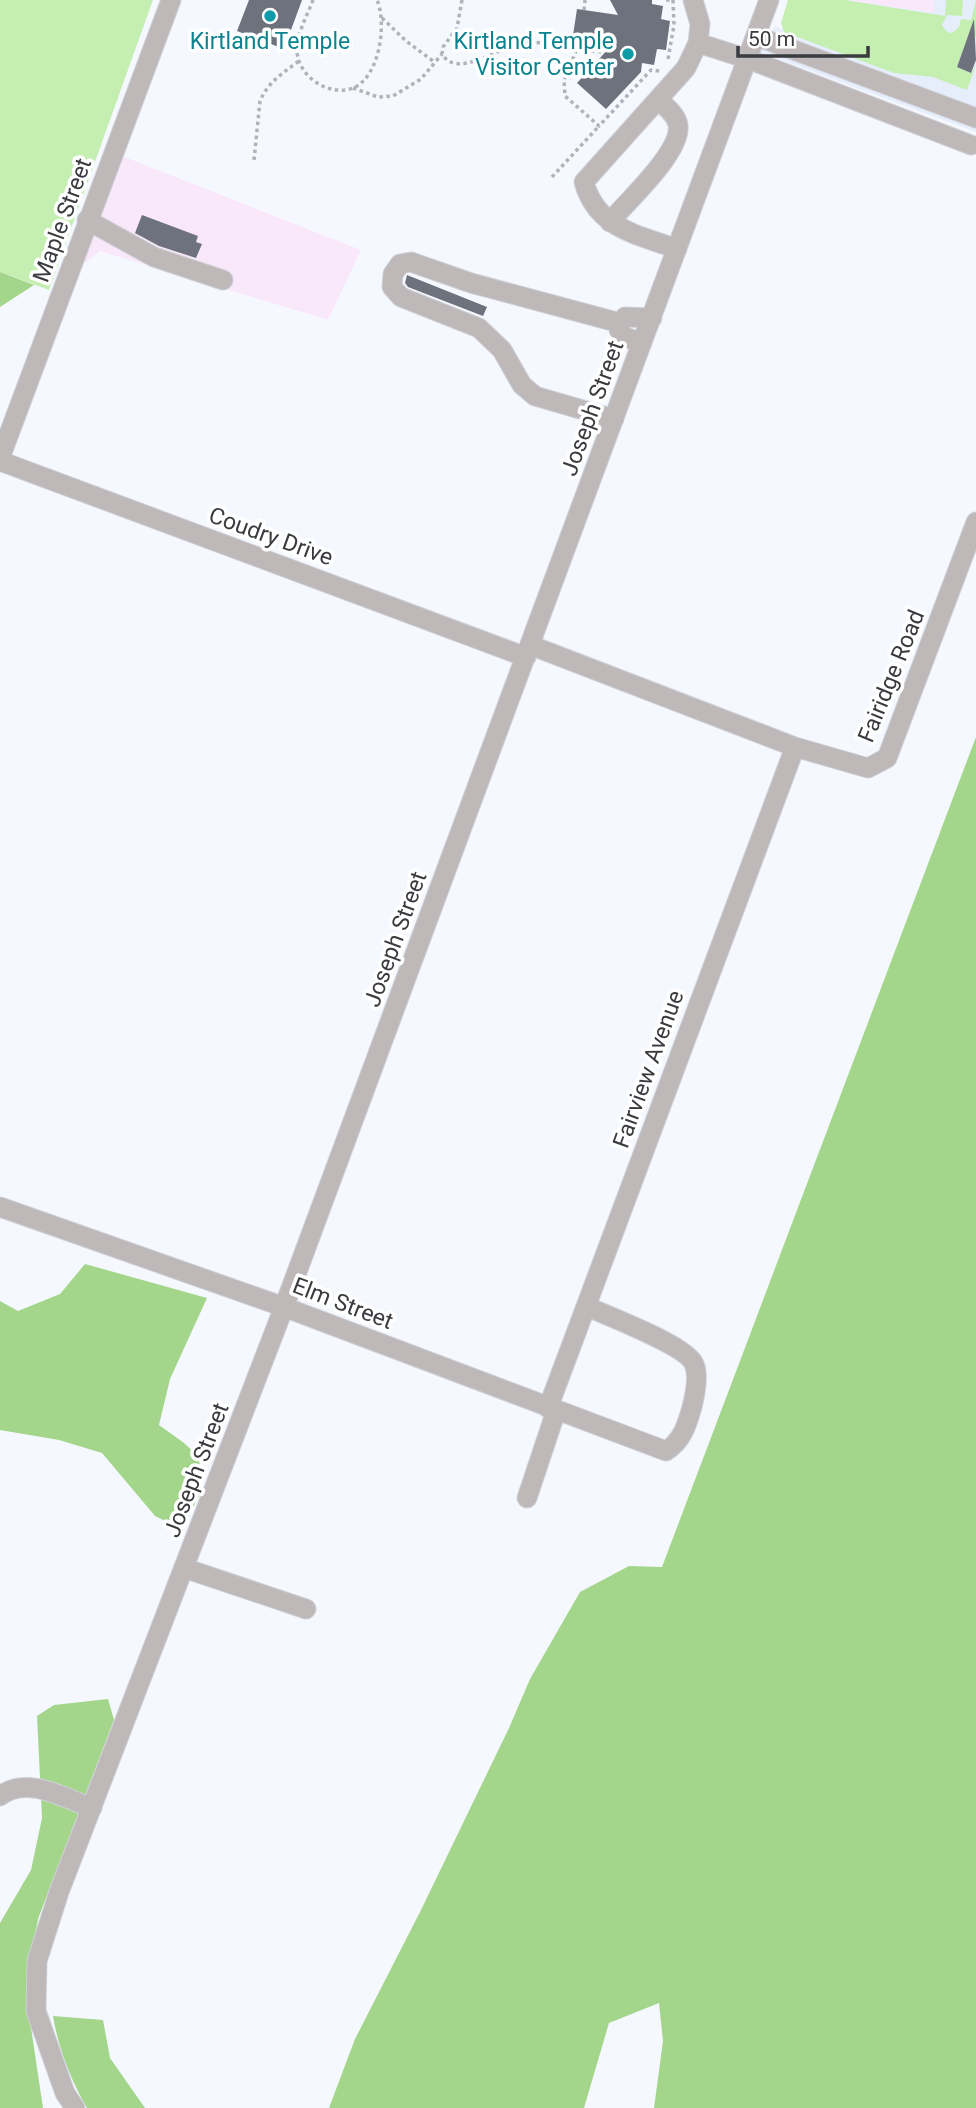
<svg xmlns="http://www.w3.org/2000/svg" width="976" height="2108" viewBox="0 0 976 2108" font-family="Roboto,sans-serif">
	<style>
		.commercial { fill: #f9e8fa }
		.built { fill: #e6eefc }
		.green { fill: #c5eeb1 }
		.forest { fill: #a3d68a }
		.building { fill: #6d727c }
		.lines { fill: none; stroke-linecap: round; stroke-linejoin: round }
		.minor-casing { stroke: #cfd2d9; stroke-width: 21 }
		.path { stroke: #b0b3b9; stroke-width: 3.5; stroke-dasharray: 3.5 3.5; stroke-linecap: butt }
		.minor { stroke: #beb8b9; stroke-width: 19 }
		.culture-dot { fill: #0f9aa8; stroke: #fff; stroke-width: 2.5 }
		.labels { text-anchor: middle; stroke-width: 7; stroke-linejoin: round; paint-order: stroke }
		.culture-label { font-size: 23px; fill: #0d838f; stroke: #fff }
		.street-label { font-size: 23px; fill: #393b3f; stroke: #fff }
	</style>
	<rect width="100%" height="100%" fill="#f5f8ff"/>
	<path class="commercial" d="M845,0H934L935,13Z
		M122,156L361,250L328,320L100,251L74,271Z"/>
	<path class="built" d="M802,0H845L934,13V0H976V132L760,52L775,26L789,33Z"/>
	<path class="green" d="M0,0H153L49,290L0,272Z
		M788,0H845L945,16L946,0H963L962,16L947,15L942,25L947,32L952,33L959,27L961,19L971,20L976,0V37L968,36L957,67L971,73L976,65L967,90L933,77L894,73L784,32L781,23Z"/>
	<path class="forest" d="M0,272L34,285L0,307Z
		M976,737V2108H654L663,2041L659,2003L609,2023L584,2108H329L355,2039L421,1910L509,1728L530,1679L580,1592L629,1566L662,1567Z
		M85,1264L207,1298L170,1379L159,1425L184,1443L199,1457L202,1490L182,1529L155,1516L102,1453L59,1440L0,1430V1301L18,1311L60,1294Z
		M108,1699L114,1720L38,1919L26,1994L43,2108H0V1923L31,1870L42,1818L37,1716L54,1705Z
		M53,2016L103,2020L110,2058L145,2108H87C71,2081 58,2047 53,2016Z"/>
	<path class="building" d="M249,0H302L284,49L237,31Z
		M610,0H652V4L663,6L661,19L670,21L666,50L657,49L654,65L642,63L641,72L606,109L577,83L610,47L572,42L577,9L618,15Z
		M974,19L976,60L971,73L957,67Z
		M142,215L198,236L196,242L202,244L196,258L159,246L135,233Z
		M407,275L487,307L483,316L408,287L405,283Z"/>
	<g class="lines">
		<defs>
			<path id="minor" d="M756,36L976,118
				M698,43L748,59L971,145
				M87,220L154,257L223,280
				M610,222C627,201 682,152 678,125C676,114 666,107 658,100
				M677,249C637,234 597,229 584,182L686,68L698,43L700,24L693,0
				M642,343L625,337L619,330L620,323L625,317L652,318
				M614,419L535,396L522,385L502,350L479,328L401,297L392,287L393,274L400,264L411,262L471,283L620,323
				M0,458L171,0
				M0,461L526,657
				M530,645L795,747L868,768L887,758L976,522
				M0,1207L284,1307L666,1451C682,1441 687,1425 692,1407C695,1395 699,1375 694,1364C686,1345 607,1316 586,1306
				M548,1408L795,747
				M527,1498L556,1411
				M184,1568L306,1609
				M0,1796C27,1775 64,1798 92,1808
				M75,2108L65,2093L36,2011L37,1961L59,1892L284,1307L769,0"/>
		</defs>
		<use href="#minor" class="minor-casing"/>
		<path class="path" d="M313,0C307,16 296,35 297,52C299,77 329,97 353,88C380,77 387,23 377,0
			M462,0L457,28L443,47L442,54C458,81 504,43 528,42C544,42 561,47 577,49L564,80L565,96L599,126L651,70L660,71
			M666,0H673L674,25L668,59
			M584,10L585,0
			M382,18L406,41L433,61
			M577,49L601,52
			M586,50L587,60L592,66
			M353,88L378,97L393,96L421,79L442,54
			M254,160L260,101C268,82 283,73 299,61
			M552,177L599,126"/>
		<use href="#minor" class="minor"/>
	</g>
	<g class="culture-dot">
		<circle cx="270" cy="16" r="7"/>
		<circle cx="628" cy="54" r="7"/>
	</g>
	<g class="labels">
		<g class="culture-label">
			<text x="270" y="49">Kirtland Temple</text>
			<text x="614" y="49" text-anchor="end">Kirtland Temple<tspan x="614" dy="26">Visitor Center</tspan></text>
		</g>
		<g class="street-label">
			<text transform="translate(62 220) rotate(-70)" y="8">Maple Street</text>
			<text transform="translate(592 408) rotate(-70)" y="8">Joseph Street</text>
			<text transform="translate(271 536) rotate(20)" y="8">Coudry Drive</text>
			<text transform="translate(891 676) rotate(-68)" y="8">Fairidge Road</text>
			<text transform="translate(395 939) rotate(-70)" y="8">Joseph Street</text>
			<text transform="translate(648 1069) rotate(-70)" y="8">Fairview Avenue</text>
			<text transform="translate(343 1303) rotate(21)" y="8">Elm Street</text>
			<text transform="translate(196 1470) rotate(-69)" y="8">Joseph Street</text>
		</g>
	</g>
	<path d="M738 46v10h130v-10" fill="none" stroke="#393b3f" stroke-width="3.5"/>
	<text x="748" y="46" font-size="21" fill="#393b3f" stroke="#ffffff" stroke-width="5" paint-order="stroke">50 m</text>
</svg>
